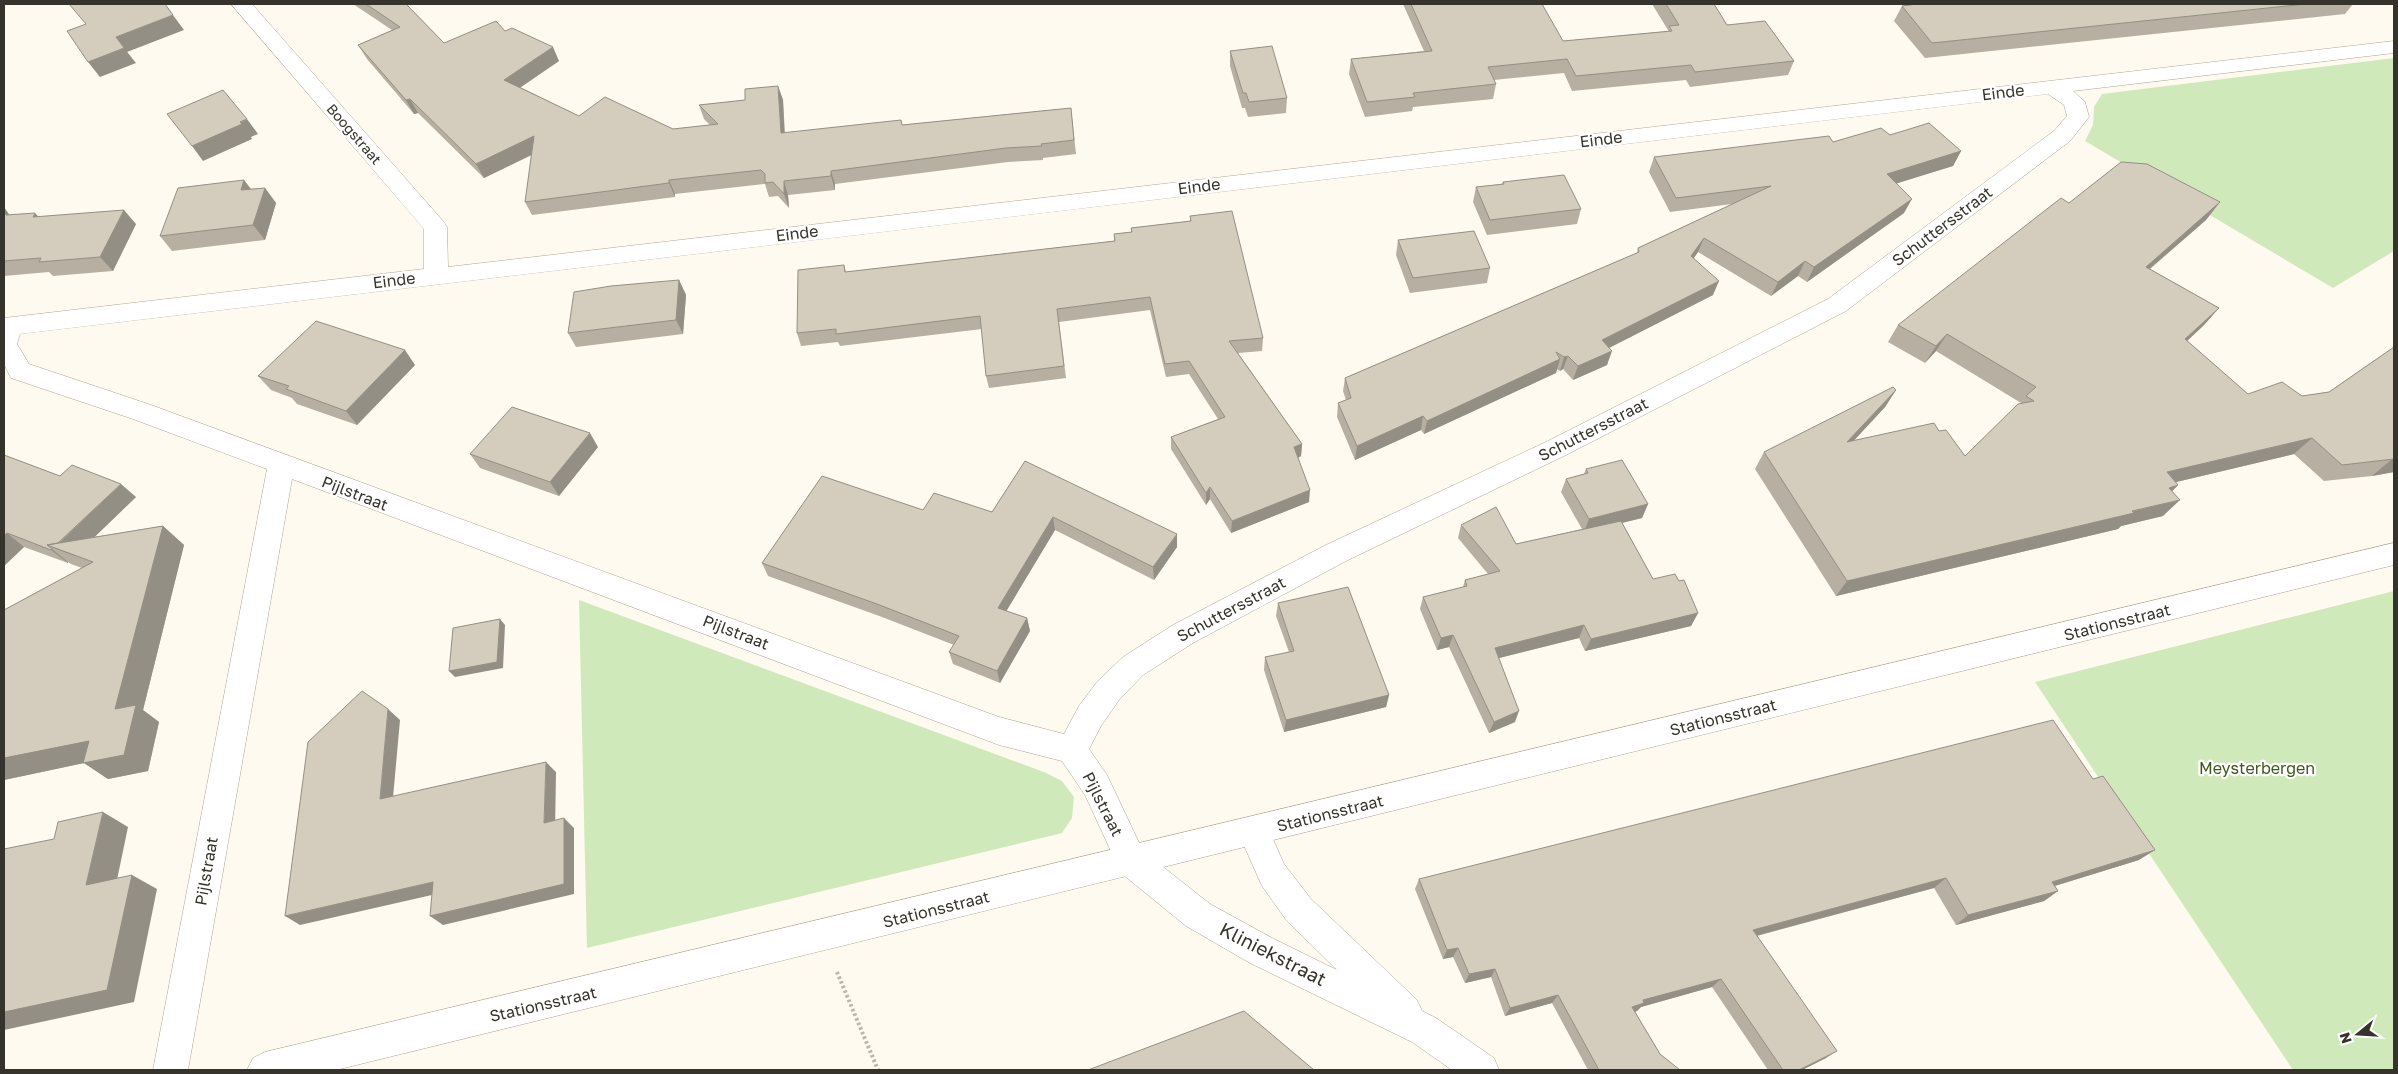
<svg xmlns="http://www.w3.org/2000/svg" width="2398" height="1074" viewBox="0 0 2398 1074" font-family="'Golos Text',sans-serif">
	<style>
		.green { fill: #d0e9ba }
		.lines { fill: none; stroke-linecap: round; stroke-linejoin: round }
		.minor-casing { stroke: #aca495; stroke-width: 1 }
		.secondary-casing { stroke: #aca495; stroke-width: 1 }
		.path { stroke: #bab6ad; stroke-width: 4; stroke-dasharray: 2.5 2.5; stroke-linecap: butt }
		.minor { fill: #fff; fill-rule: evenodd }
		.secondary { fill: #fff; fill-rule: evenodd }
		.wall { fill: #b6afa2 }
		.shaded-wall { fill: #948f84 }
		.building { fill: #d4ccbc; stroke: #948f84 }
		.labels { text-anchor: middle; stroke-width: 4.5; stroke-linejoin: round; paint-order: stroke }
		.far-street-label { font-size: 14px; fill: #35332c; stroke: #fff }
		.street-label { font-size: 16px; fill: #35332c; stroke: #fff }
		.park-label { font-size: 16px; fill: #3b5719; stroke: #fff }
		.near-street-label { font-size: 19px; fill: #35332c; stroke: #fff }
	</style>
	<rect width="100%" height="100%" fill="#fffaf0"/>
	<path class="green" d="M2394,58V251L2333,288L2085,141L2093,125L2094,107L2102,94Z
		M2394,591V1070H2293L2035,682Z
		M579,600L1044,772L1062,781L1074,797L1072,818L1062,833L587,948Z"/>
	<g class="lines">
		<defs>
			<path id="minor" d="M231,4H252L443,221L447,227L448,267L2394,41V53L2073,91L2085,102L2089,117L2070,141L1846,311L1564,456L1346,561L1193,643L1143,675L1119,700L1101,726L1089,749L1107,775L1143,851L1210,904L1274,939L1337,970L1287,921L1262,886L1238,832L1243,821L1254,817L1265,821L1284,864L1311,899L1417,1000L1422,1011L1436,1018L1494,1058L1499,1070H1452L1412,1042L1250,963L1186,926L1121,873L1085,795L1062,761L999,745L292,479L188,1070H153L267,469L133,419L11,378L4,364V318L424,269V229ZM2048,94L2064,105L2067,116L2054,131L1828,299L1546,442L1326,545L1173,625L1123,657L1097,682L1079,706L1064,734L999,717L151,405L29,364L17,344L20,334Z"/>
			<path id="secondary" d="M2394,543V565L336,1070H247L253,1058L265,1052Z"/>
		</defs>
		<use href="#minor" class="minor-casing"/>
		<use href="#secondary" class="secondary-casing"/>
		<path class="path" d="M837,972L878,1070"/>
		<use href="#minor" class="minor"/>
		<use href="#secondary" class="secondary"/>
	</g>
	<path class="wall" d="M353,4H406L444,43L505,31L559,61L520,87L579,116L673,129L710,125L704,119L699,105L745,100L778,86L783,100L785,133L902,125L1071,108L1076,154L1043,158V160L1008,162L835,184V190L788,195L789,208L778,196L769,197L765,184L675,194V197L532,215L525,202L532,155L484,178L418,113L414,114L367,59L358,45L392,30Z
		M1403,4H1542L1563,41L1668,31V30L1652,4H1714L1727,25L1794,61L1788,75L1690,87L1686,80L1572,91L1564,73L1494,80L1496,84L1493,99L1413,107L1412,111L1365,117L1349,74L1351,59L1424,51Z
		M1917,4H2353L2345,14L1925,58L1894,21L1902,6Z
		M1230,51L1287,98L1286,113L1248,117L1245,108H1242L1230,66Z
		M1890,135L1961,151L1953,166L1896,183L1904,213L1807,282L1798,276L1771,296L1698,252L1694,258L1713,295L1609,348L1607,365L1573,380L1563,369L1560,371L1557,369L1556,373L1424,434L1421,430L1355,460L1337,417L1338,403L1346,400L1343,391L1345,378L1637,253L1638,248L1732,204L1670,212L1649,172L1654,157L1833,142Z
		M244,180L251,189L265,188L276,203L265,240L172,251L160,236Z
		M1503,182L1581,209L1577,224L1487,235L1473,202L1476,187L1502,184Z
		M2220,202L2206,220L2150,269L2219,308L2204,325L2187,341L2248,394L2302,396L2329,392L2394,347V472L2372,476L2324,481L2294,454L2176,482L2178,485L2172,491L2163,516L2121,526L2118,529L1836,596L1755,469L1764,452L1896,390L1885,407L1853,441L1939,431L1965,456L2021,403L1936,351L1925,363L1888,342L1898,325L2069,203Z
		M4,207L9,215L136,224L113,271L53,276L49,272L4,276Z
		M1190,216L1263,338L1262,351L1238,353L1302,444L1301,456L1298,458L1309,502L1231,533L1210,499L1206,505L1171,449V437L1218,419L1189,374L1166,377L1150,310L1059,322L1066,378L989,388L986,376L982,329L840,346L838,342L801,346L797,333L844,265L846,272L1114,241V234L1131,232V228L1190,221Z
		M1398,240L1490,268L1487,283L1410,293L1396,255Z
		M679,280L686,295L683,334L576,347L568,333Z
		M415,365L357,425L297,404L292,398L271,390L258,376Z
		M598,447L559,496L480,468L470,454Z
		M4,455L60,476L136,497L94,537L163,526L184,545L143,710L159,722L148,771L108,779L84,763L4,780V610L82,568L71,564L68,562V563L24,547L4,566Z
		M1025,461L1177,547L1154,580L1055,530L1006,611L1027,618L1030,631L1000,683L953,664L949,652L954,645L882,617L768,576L762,563L992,512Z
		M1586,469L1648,504L1642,518L1622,523L1653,579L1698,613L1691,626L1585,651L1579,638L1499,658L1515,722L1489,733L1449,647L1437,650L1420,609L1423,597L1463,587L1465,580L1488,574L1458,538L1461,525L1516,544L1582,529L1561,492L1566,479L1584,474Z
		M1278,603L1389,695L1386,707L1284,732L1264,670L1265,657L1289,652L1276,616Z
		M2139,860L2055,886L2058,891L2044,901L1956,925L1934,888L1757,936L1826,1058L1802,1070H1768L1712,987L1641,1007L1637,1011L1635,1012L1660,1054L1680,1070H1588L1552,1003L1505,1016L1491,977L1465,983L1453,957L1443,959L1415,889L1419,879Z"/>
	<path class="shaded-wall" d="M173,15L184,30L127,52L116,37Z
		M553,47L559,61L511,94L504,80Z
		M124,48L136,63L100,77L88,62Z
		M778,86L783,100L785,147L781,133Z
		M410,99L418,113L414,114L406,100Z
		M247,119L258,134L251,137L252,139L203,161L192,146Z
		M534,136L541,150L484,178L476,164Z
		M1961,151L1953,166L1879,189L1887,174Z
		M831,171L835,184V190L831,176Z
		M244,180L255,195L241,190Z
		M669,180L675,194V197L669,183Z
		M784,181L788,195L789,208L784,194Z
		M265,188L276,203L265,240L253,225Z
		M1912,199L1904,213L1807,282L1814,267Z
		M2220,202L2206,220L2132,284L2146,267Z
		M4,207L19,229L6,215L4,212Z
		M124,210L136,224L113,271L100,257Z
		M35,213L48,227L33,217Z
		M1704,238L1698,252L1685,270L1691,256Z
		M1805,261L1798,276L1771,296L1778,282Z
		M679,280L686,295L683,334L676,320Z
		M1719,281L1713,295L1597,354L1602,340Z
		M2219,308L2204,325L2170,357L2185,339Z
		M1947,334L1936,351L1925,363L1936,346Z
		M405,350L415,365L357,425L346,411Z
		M1612,351L1607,365L1573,380L1578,366Z
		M1568,356L1563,369L1560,371L1564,357Z
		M1560,359L1556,373L1424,434L1427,421Z
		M1896,390L1885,407L1837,459L1847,442Z
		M1423,416L1421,430L1355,460L1357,446Z
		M590,433L598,447L559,496L550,482Z
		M2312,438L2294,454L2151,488L2167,472Z
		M1302,444L1301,456L1293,460L1294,447Z
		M2394,459V472L2372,476L2391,460Z
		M121,484L136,497L75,556L54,548Z
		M2178,485L2162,502L2169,488Z
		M1210,487V499L1206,505V493Z
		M1310,490L1309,502L1231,533L1232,521Z
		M2180,500L2163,516L2121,526L2118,529L1836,596L1847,581Z
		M1648,504L1642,518L1584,532L1589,519Z
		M1053,517L1055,530L1001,620L998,608Z
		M163,526L184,545L143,710L159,722L148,771L108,779L84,763L4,780V758L115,709Z
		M7,533L24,547L4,566V536Z
		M1177,534V547L1154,580L1153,567Z
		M52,549L68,562V563L51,550Z
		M1698,613L1691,626L1585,651L1591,639Z
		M1027,618L1030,631L1000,683L997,671Z
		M500,619L505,625L503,668L455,677L449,671Z
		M1584,625L1579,638L1491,660L1495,648Z
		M1453,635L1449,647L1437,650L1441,638Z
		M1389,695L1386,707L1284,732L1286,720Z
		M388,709L400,720L392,809L380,799Z
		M1519,711L1515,722L1489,733L1494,722Z
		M546,762L556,772L555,833L544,823Z
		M103,812L128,827L113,899L86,885Z
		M564,818L574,828V894L443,925L430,916Z
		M2155,850L2139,860L2038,891L2052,882Z
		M132,875L157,889L134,1002L4,1030V1012Z
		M1946,878L1934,888L1744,939L1753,930Z
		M433,882L445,892L300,925L285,916Z
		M2058,891L2044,901L1956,925L1968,915Z
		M1458,948L1453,957L1443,959L1447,950Z
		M1495,969L1491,977L1465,983L1469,974Z
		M1721,979L1712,987L1641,1007L1637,1011L1625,1015L1632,1007L1643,1000Z
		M1558,995L1552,1003L1505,1016L1510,1008Z
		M1837,1051L1826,1058L1802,1070H1799Z"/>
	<path class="building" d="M69,4H165L173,15L116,37L124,48L88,62L67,31L86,24Z
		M366,4H406L444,43L496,21L505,31L512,28L553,47L504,80L579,116L605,97L673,129L718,124L699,105L745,100V89L778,86L781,133L901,120L902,125L1071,108L1074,140L1041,144L1042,146L1006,148L831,171V176L784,181V194L773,182L765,183V174L761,170L669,180V183L525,202L534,136L476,164L410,99L406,100L358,45L400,27Z
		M1411,4H1542L1563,41L1672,31L1669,26L1679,25L1666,4H1714L1727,25L1765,21L1794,61L1695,72L1691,65L1576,76L1567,59L1488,67L1496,84L1413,93L1415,97L1367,102L1351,59L1432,51Z
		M1917,4H2306L1932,43L1902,6Z
		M1272,46L1287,98L1249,102L1246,93H1243L1230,51Z
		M223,90L247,119L240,122L242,124L192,146L167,114Z
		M1929,123L1961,151L1887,174L1912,199L1814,267L1805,261L1778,282L1704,238L1691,256L1719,281L1602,340L1612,351L1578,366L1568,356L1564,357L1556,352L1560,359L1427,421L1423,416L1357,446L1338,403L1351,398L1345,378L1639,252L1638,248L1771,186L1676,198L1654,157L1829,136L1833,142L1881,128L1890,135Z
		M2121,162L2147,164L2220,202L2146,267L2219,308L2185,339L2248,394L2282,382L2302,396L2329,392L2394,347V459L2342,465L2312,438L2167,472L2178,485L2169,488L2180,500L2132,511L2134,513L1847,581L1764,452L1893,387L1896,390L1847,442L1934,423L1939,431L1946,430L1965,456L2018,404L2034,401L2026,396L2036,387L1947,334L1936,346L1898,325L2061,198L2069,203Z
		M1564,175L1581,209L1490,220L1476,187L1504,184L1503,182Z
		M244,180L241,190L265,188L253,225L160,236L178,188Z
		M124,210L100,257L39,262L41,258L4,261V212L6,215L35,213L33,217Z
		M1232,211L1263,338L1229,341L1302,444L1294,447L1310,490L1232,521L1210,487L1206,493L1171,437L1225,417L1189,361L1165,364L1150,297L1057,309L1064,366L986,376L980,316L836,334V329L797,333L798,270L844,265L845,272L1115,241L1114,234L1132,232L1131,228L1191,221L1190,216Z
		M1474,231L1490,268L1413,278L1398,240Z
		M679,280L676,320L568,333L574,292L611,286Z
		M316,321L405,350L346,411L286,389L289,386L258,376Z
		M512,407L590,433L550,482L470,454Z
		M4,455L60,476L72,465L121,484L58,543L47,545L52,549L51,550L7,533L4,536Z
		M1622,460L1648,504L1589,519L1566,479L1588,473L1586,469Z
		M1025,461L1177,534L1153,567L1053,517L998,608L1027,618L997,671L949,652L959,636L877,604L762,563L822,476L923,510L934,493L992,512Z
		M1496,507L1516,544L1621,521L1653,579L1675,574L1679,581L1684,580L1698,613L1591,639L1584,625L1495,648L1519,711L1494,722L1453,635L1441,638L1423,597L1467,586L1465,580L1500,571L1461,525Z
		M163,526L115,709L136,705L124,755L83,763L89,741L4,758V610L93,562L47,545Z
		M1348,587L1389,695L1286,720L1265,657L1294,651L1278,603Z
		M500,619L497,662L449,671L453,628Z
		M362,691L388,709L380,799L546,762L544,823L564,818V884L430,916L433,882L285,916L308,742Z
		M2053,720L2093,779L2103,776L2155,850L2052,882L2058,891L1968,915L1946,878L1753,930L1837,1051L1799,1070H1783L1721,979L1643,1000L1644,1003L1632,1007L1660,1054L1680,1070H1599L1558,995L1510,1008L1495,969L1469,974L1458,948L1447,950L1419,879Z
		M103,812L86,885L132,875L107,990L4,1012V849L54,839L58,822Z
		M1244,1011L1314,1070H1088Z"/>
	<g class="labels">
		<g class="far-street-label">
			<text transform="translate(354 134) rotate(49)" y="5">Boogstraat</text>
		</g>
		<g class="street-label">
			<text transform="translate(2003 92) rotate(-7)" y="6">Einde</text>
			<text transform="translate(1601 139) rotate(-7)" y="6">Einde</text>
			<text transform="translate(1199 186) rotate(-7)" y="6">Einde</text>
			<text transform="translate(1942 226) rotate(-37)" y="6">Schuttersstraat</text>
			<text transform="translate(797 233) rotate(-7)" y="6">Einde</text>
			<text transform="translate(394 280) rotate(-7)" y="6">Einde</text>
			<text transform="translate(1593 429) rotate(-27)" y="6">Schuttersstraat</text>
			<text transform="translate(355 493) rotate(21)" y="6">Pijlstraat</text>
			<text transform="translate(1231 609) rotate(-28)" y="6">Schuttersstraat</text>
			<text transform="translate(2117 622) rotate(-14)" y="6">Stationsstraat</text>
			<text transform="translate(736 632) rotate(21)" y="6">Pijlstraat</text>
			<text transform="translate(1723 717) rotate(-14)" y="6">Stationsstraat</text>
			<text transform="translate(1103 804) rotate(63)" y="6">Pijlstraat</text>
			<text transform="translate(1330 813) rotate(-14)" y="6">Stationsstraat</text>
			<text transform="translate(206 871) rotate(-80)" y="6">Pijlstraat</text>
			<text transform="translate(936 909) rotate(-14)" y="6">Stationsstraat</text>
			<text transform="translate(543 1004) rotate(-13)" y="6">Stationsstraat</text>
		</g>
		<g class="park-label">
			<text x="2257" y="774">Meysterbergen</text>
		</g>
		<g class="near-street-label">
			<text transform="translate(1273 954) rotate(27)" y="7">Kliniekstraat</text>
		</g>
	</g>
	<rect width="2398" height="1074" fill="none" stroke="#35332c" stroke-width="10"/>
	<g transform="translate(2358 1034) rotate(252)" stroke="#ffffff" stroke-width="4" paint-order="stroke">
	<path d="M0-4L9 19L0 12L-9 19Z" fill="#35332c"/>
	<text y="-8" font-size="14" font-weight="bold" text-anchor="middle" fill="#35332c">N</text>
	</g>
</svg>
